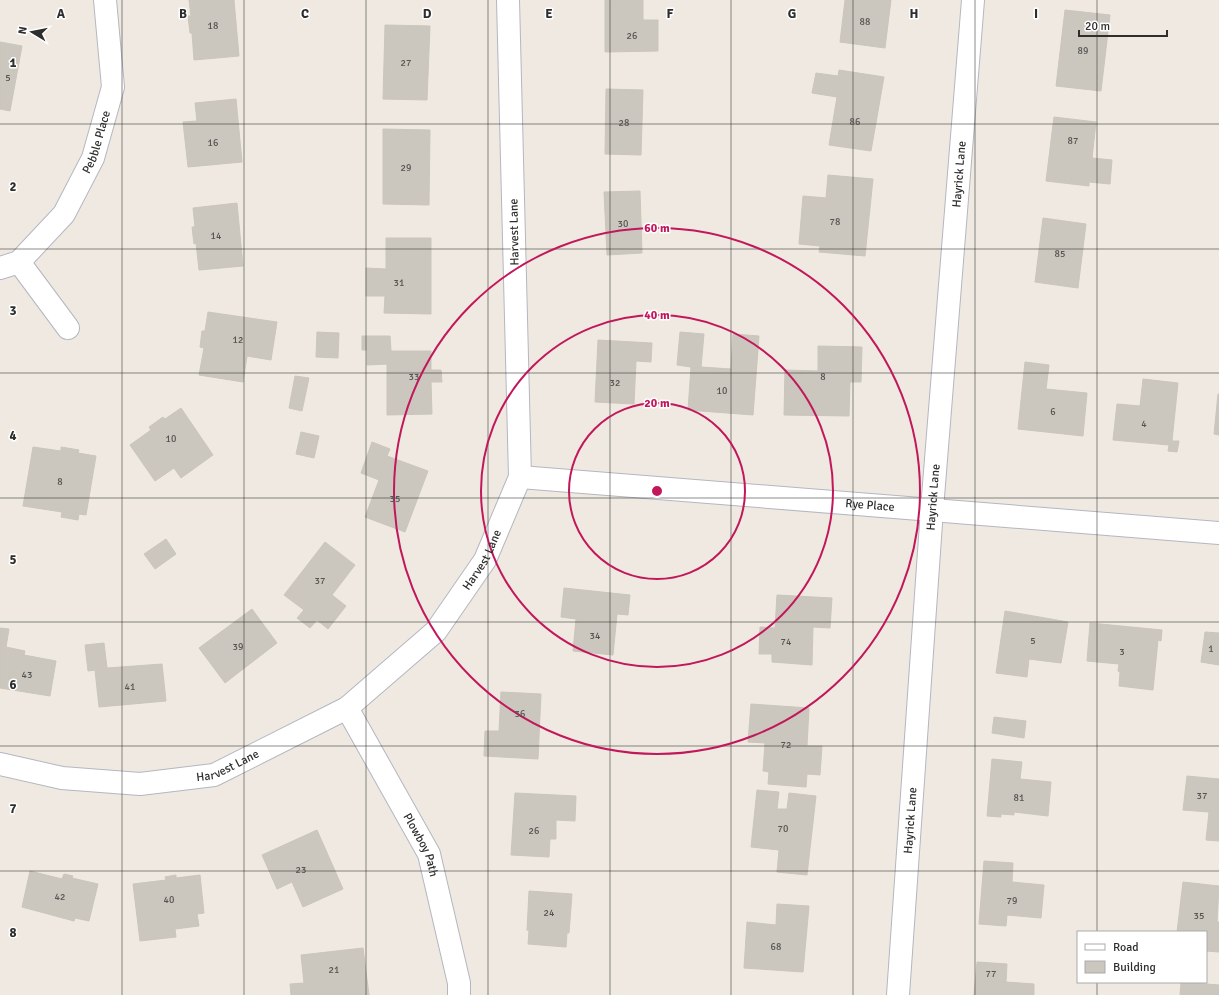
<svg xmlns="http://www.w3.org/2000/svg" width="1219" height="995" viewBox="0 0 1219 995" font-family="Signika,sans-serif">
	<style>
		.building { fill: #cbc7bf; stroke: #cbc5ba }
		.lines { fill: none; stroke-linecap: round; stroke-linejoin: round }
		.minor-casing { stroke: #b4b7c1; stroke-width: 24 }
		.minor { stroke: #fff; stroke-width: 22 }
		.grid { fill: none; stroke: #2e2e2e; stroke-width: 1; stroke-opacity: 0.55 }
		.ring { fill: none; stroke: #c2185b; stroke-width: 2 }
		.labels { text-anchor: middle; stroke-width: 3; stroke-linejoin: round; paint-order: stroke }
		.number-label { font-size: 10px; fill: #555452 }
		.street-label { font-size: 12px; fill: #2e2e2e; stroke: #fff }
		.grid-label { font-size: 13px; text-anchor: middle; font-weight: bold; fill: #2e2e2e; stroke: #fff; stroke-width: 3; stroke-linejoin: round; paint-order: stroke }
		.centre { fill: #c2185b; stroke: #fff; stroke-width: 2 }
		.ring-label { font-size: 12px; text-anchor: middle; font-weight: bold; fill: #c2185b; stroke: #fff; stroke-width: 3; stroke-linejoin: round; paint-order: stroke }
	</style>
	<rect width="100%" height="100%" fill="#efe9e1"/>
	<path class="building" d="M189,0H234L239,56L194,60L192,33H190L188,16H191Z
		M605,0H643V20H658V51L605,52Z
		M845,0H891L885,48L840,42Z
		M1065,10L1110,15L1101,91L1056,86Z
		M385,25L430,26L427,100L383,99Z
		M0,42L22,46L10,111L0,109Z
		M839,70L884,77L871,151L829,145L837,97L812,93L816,73L838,76Z
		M606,89L643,90L641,155L605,154Z
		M236,99L242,162L188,167L183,122L197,121L195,103Z
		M1054,117L1096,122L1092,158L1112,160L1110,184L1089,182V186L1046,181Z
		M383,129L430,130L429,205L383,204Z
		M828,175L873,179L865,256L819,252L820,246L799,244L803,196L826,198Z
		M640,191L642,253L607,255L604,192Z
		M237,203L243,266L199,270L196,243L194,244L192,227H195L193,208Z
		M1043,218L1086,224L1078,288L1035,282Z
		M386,238H431V314L384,313L385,296H366V268L386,269Z
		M208,312L277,322L271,360L247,356L243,382L199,375L204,348L200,347L202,331H205Z
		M317,332L339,333L338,358L316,357Z
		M680,332L704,334L701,367L731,369L733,334L759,336L753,415L688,410L691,367L677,365Z
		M362,336H390L391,351H431V370H441L442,382H431L432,414L387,415V364L367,365V350H362Z
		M598,340L652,343L651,362L636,361L634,404L595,402Z
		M818,346L862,347L861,382H850L849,416L784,415L785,370L818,371Z
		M1025,362L1049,365L1046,389L1087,393L1083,436L1018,429Z
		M295,376L309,378L302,411L289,408Z
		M1143,379L1178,383L1172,441H1179L1177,452L1168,451L1169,445L1113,440L1117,404L1140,406Z
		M1218,394H1219V435L1214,434Z
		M181,408L213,455L181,478L174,468L155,481L130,445L151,430L149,427L163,417L165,419Z
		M301,432L319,436L314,458L296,454Z
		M372,442L390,449L387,456L428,471L405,532L365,517L379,480L361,473Z
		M33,447L61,451V447L79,450L78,453L96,456L86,515L79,514L78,520L61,517L62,512L23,506Z
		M166,539L176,554L155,569L144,554Z
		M325,542L355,565L332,595L346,606L328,629L317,620L310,628L297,618L304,610L284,595Z
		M564,588L630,595L628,615L617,614L613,655L573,651L576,619L561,617Z
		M777,595L832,598L830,628L813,627L812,665L772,662V654H759L760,627L775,628Z
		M252,609L277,643L225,683L199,648Z
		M1005,611L1068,622L1061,663L1029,659L1027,677L996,673Z
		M1090,623L1162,630L1161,641L1158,640L1153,690L1119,686L1120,672L1118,671L1119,664L1087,661Z
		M0,628L9,629L6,647L25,651L24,655L56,661L50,696L0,688Z
		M1205,632L1219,633V665L1201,662Z
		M104,643L107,668L162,664L166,701L99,707L95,670L88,671L85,645Z
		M501,692L541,694L538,759L484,756L485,731H499Z
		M751,704L809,708L807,746H822L820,775L807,774L806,787L768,784L769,772L763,771L765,743L748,742Z
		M994,717L1026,721L1024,738L992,733Z
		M992,759L1022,762L1020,779L1051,782L1048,816L1014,812V815L1001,814V817L987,816Z
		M1187,776L1219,779V841L1206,840L1209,812L1183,810Z
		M757,790L779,792L777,809H787L789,793L816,796L807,875L777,872L779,850L751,847Z
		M515,793L576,796L575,821L556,820V839H550L549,857L511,855Z
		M317,830L343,889L303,907L292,882L277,889L262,855Z
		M984,861L1013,863L1012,882L1044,885L1041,918L1007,915L1006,926L979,924Z
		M30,871L62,879L64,874L73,876L72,878L98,884L89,921L75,918L74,921L22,907Z
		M176,875V878L200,875L204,913L197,914L199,926L175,929L176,937L140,941L133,884L166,880L165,877Z
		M1183,882L1219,886L1217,922H1219V952L1206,951V932H1177Z
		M529,891L572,894L569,933H567L566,947L528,944L529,931L527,930Z
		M777,904L809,906L803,972L744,968L747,922L776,925Z
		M363,948L369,995H291L290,984L304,983L301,955Z
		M977,962L1007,964L1006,982L1034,984V995H974Z
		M1181,982L1219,985V995H1180Z"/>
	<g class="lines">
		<defs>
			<g id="minor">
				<path d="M19,262L68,328"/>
				<path id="s1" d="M0,268L19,262L64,214L93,158L113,87L105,0"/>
				<path id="s2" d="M520,477L1219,533"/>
				<path id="s3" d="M347,708L429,854L459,983V995"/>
				<path id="s4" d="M0,764L62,778L140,784L214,775L347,708L436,631L485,560L520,477L508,0"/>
				<path id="s5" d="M898,995L932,509L973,0"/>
			</g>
		</defs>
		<use href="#minor" class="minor-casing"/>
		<use href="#minor" class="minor"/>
	</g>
	<path class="grid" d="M122,0V995M244,0V995M366,0V995M488,0V995M610,0V995M731,0V995M853,0V995M975,0V995M1097,0V932M0,124H1219M0,249H1219M0,373H1219M0,498H1219M0,622H1219M0,746H1219M0,871H1219M1097,982V995"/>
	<g class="ring">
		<circle cx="657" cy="491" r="88"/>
		<circle cx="657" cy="491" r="176"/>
		<circle cx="657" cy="491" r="263"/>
	</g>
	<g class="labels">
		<g class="number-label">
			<text x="865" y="25">88</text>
			<text x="213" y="29">18</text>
			<text x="632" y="39">26</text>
			<text x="1083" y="54">89</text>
			<text x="406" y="66">27</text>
			<text x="8" y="81">5</text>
			<text x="855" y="125">86</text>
			<text x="624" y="126">28</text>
			<text x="1073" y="144">87</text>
			<text x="213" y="146">16</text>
			<text x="406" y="171">29</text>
			<text x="835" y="225">78</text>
			<text x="623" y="227">30</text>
			<text x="216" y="239">14</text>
			<text x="1060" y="257">85</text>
			<text x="399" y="286">31</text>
			<text x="238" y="343">12</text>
			<text x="414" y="380">33</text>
			<text x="823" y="380">8</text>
			<text x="615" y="386">32</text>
			<text x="722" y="394">10</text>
			<text x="1053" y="415">6</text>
			<text x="1144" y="427">4</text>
			<text x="171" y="442">10</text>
			<text x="60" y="485">8</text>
			<text x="395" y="502">35</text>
			<text x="320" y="584">37</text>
			<text x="595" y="639">34</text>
			<text x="1033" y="644">5</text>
			<text x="786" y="645">74</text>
			<text x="238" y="650">39</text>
			<text x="1211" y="652">1</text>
			<text x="1122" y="655">3</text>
			<text x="27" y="678">43</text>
			<text x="130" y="690">41</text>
			<text x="520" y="717">36</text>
			<text x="786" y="748">72</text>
			<text x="1202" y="799">37</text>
			<text x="1019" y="801">81</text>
			<text x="783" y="832">70</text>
			<text x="534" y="834">26</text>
			<text x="301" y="873">23</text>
			<text x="60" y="900">42</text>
			<text x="169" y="903">40</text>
			<text x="1012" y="904">79</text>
			<text x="549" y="916">24</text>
			<text x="1199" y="919">35</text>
			<text x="776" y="950">68</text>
			<text x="334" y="973">21</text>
			<text x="991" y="977">77</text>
		</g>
		<g class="street-label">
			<text dy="4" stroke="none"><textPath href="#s1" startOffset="165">Pebble Place</textPath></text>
			<text dy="4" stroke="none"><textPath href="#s5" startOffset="823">Hayrick Lane</textPath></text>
			<text transform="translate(514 232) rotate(-91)" y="4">Harvest Lane</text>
			<text dy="4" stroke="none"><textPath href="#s5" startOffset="499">Hayrick Lane</textPath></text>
			<text dy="4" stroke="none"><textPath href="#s2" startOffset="351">Rye Place</textPath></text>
			<text dy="4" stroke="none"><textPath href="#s4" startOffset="568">Harvest Lane</textPath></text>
			<text dy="4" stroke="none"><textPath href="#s4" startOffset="232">Harvest Lane</textPath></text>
			<text dy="4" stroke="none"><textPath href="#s5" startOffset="175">Hayrick Lane</textPath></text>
			<text dy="4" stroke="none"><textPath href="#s3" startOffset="156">Plowboy Path</textPath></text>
		</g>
	</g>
	<g class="grid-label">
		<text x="61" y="18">A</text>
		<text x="183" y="18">B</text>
		<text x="305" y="18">C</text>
		<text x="427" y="18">D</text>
		<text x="549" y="18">E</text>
		<text x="670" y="18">F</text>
		<text x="792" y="18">G</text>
		<text x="914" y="18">H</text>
		<text x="1036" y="18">I</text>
		<text x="13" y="67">1</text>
		<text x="13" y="191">2</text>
		<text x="13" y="315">3</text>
		<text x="13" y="440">4</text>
		<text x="13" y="564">5</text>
		<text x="13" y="689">6</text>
		<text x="13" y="813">7</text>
		<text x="13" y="937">8</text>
	</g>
	<circle cx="657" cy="491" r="6" class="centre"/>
	<g class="ring-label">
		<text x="657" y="232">60 m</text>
		<text x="657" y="319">40 m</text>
		<text x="657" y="407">20 m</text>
	</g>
	<rect x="1077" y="931" width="130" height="52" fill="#ffffff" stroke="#ababab"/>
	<rect x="1085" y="944" width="20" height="6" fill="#ffffff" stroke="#ababab"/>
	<text x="1113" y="951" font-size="12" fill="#2e2e2e">Road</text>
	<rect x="1085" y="961" width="20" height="12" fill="#cbc7bf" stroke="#ababab"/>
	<text x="1113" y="971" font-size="12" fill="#2e2e2e">Building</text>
	<g transform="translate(32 32) rotate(280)" stroke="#ffffff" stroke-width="3" paint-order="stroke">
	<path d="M0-3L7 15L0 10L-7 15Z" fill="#2e2e2e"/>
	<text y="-6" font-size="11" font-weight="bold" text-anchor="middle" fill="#2e2e2e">N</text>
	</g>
	<path d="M1079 30v6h88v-6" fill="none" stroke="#2e2e2e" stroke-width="2"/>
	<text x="1085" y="30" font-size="12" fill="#2e2e2e" stroke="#ffffff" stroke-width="3" paint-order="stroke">20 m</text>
</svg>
